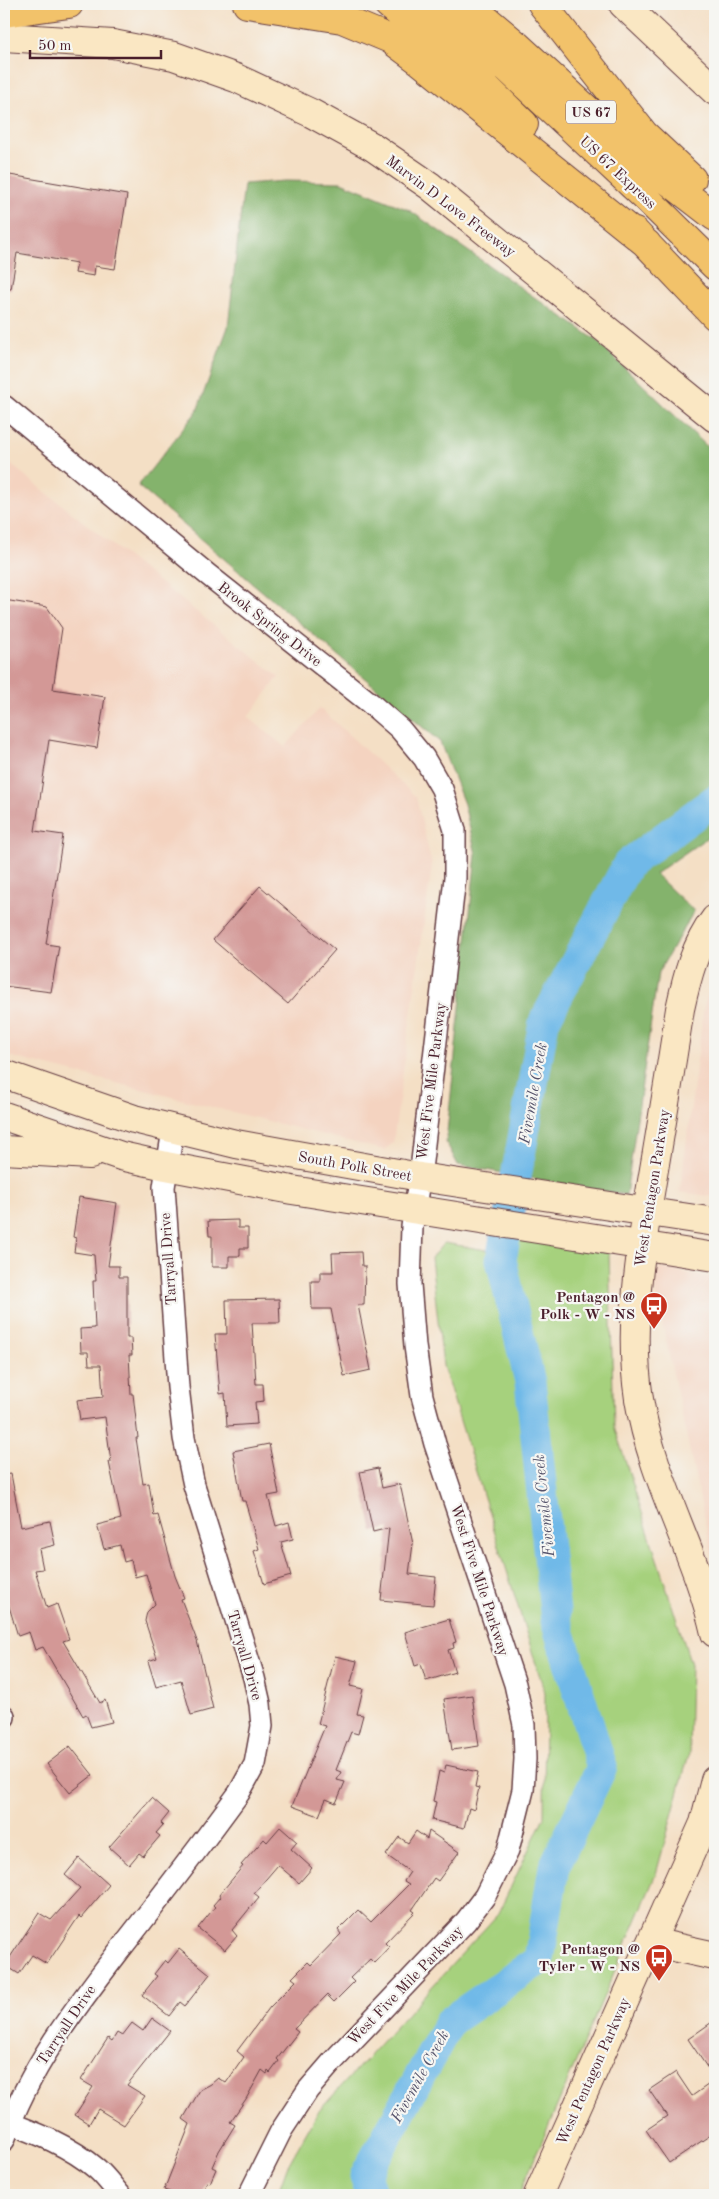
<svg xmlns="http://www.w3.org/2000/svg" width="719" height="2199" viewBox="0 0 719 2199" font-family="'Old Standard TT',serif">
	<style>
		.built { fill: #f4d3c0 }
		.green { fill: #a6d17d; stroke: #787854 }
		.forest { fill: #84b36c; stroke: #67694c }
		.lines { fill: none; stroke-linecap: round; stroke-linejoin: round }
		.river { stroke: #70b9e8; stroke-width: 31 }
		.building { fill: #d39896 }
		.street-casing { stroke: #643c42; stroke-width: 24 }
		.secondary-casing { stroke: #643c42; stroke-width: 30 }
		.highway-casing { stroke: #643c42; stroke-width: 30 }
		.street { stroke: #fff; stroke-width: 21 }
		.secondary { stroke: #fae7c3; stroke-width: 28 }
		.highway { stroke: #f2c26a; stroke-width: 28 }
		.labels { text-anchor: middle; stroke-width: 4.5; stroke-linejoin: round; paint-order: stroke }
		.shield { fill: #f6f6f2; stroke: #7e6067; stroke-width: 1 }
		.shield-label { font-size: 14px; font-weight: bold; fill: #4a1f2b }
		.street-label { font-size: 15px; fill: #4a1f2b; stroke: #f6f6f2 }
		.poi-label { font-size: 15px; font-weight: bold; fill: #4a1f2b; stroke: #f6f6f2; text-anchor: end }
		.water-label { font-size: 16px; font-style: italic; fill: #57556d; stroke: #f6f6f2 }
	</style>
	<rect width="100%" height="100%" fill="#f6f6f2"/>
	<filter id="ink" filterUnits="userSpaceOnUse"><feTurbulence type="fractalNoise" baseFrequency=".02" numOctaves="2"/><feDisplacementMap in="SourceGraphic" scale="10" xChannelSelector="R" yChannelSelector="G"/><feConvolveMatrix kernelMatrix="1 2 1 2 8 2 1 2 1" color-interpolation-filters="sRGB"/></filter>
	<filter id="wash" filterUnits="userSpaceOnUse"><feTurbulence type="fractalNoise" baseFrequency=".0096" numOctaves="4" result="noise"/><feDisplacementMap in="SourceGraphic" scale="20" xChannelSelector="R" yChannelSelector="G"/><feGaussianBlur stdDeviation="1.12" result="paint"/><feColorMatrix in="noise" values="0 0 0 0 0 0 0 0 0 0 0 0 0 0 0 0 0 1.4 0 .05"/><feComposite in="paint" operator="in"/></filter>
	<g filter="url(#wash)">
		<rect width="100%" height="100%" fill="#f4dfc5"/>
		<path class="built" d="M4,459L279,677L248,717L285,747L320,708L416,797L432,865L393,1143L384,1150L4,1055Z
			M715,972V1197L680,1192L704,1006Z
			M658,1268L715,1278V1568L655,1290Z"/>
		<path class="green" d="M513,1238L609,1253L614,1426L691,1664L689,1754L656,1874L519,2195H277L287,2167L318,2112L498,1914L544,1817L545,1693L443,1366L431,1258L444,1243L517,1255Z"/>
		<path class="forest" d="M285,181L341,182L409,210L596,340L715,454V832L655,874L694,911L658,973L626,1195L458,1165L446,1142L476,854L464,804L440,742L138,486L197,411L228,327L244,184Z"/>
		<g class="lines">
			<path class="river" d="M372,2195L365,2176L450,2021L539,1960L554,1867L602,1767L556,1621L530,1382L501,1260L544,1022L628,864L715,800"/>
		</g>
		<g id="blocks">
			<path class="building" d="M4,174L127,195L115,269L95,266L94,276L75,273L77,263L17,253L11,289H4Z
				M4,600L47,607L62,628L53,689L105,697L97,748L49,740L35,831L63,835L46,944L59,946L51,992L4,986Z
				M260,886L335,950L288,1004L213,940Z
				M79,1197L117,1203L108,1266H119V1277H127V1338H131L132,1355H129L131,1394H133L138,1438H136L143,1484L149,1483L154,1516L158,1515L175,1576L184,1598L181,1599L197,1641L213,1709L191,1715L181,1680L156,1687L148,1661L157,1658L145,1621L147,1612L155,1604L146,1574L135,1577L131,1560L124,1562L120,1545L104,1549L97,1525L121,1519L109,1462H111L105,1417L80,1420L77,1400L103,1397L101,1365H89L88,1352H81L80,1329L95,1328L93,1281H96L94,1255L74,1252L76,1238L73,1237Z
				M238,1220V1228H248V1248H240V1256H229V1267H212V1236H209L208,1221Z
				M361,1252L362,1266H365L364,1305H358L371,1370L344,1376L331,1309H312L311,1281H320V1272H333L332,1253Z
				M279,1299L280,1323H252L256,1384H263L264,1401L255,1402L257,1424L227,1426L225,1393L220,1394L215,1334H227L226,1300Z
				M269,1444L279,1494L268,1496L276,1526L289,1522L293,1539L281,1542L291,1576L264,1584L254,1551L259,1549L245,1501H242L233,1451Z
				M378,1468L382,1488L400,1484L413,1544L409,1574L436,1577L433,1605L381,1600L389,1528L373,1532L360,1472Z
				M11,1474L21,1527L50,1521L55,1545L39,1549L43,1569L35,1570L47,1608L57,1604L69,1639L63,1641L100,1703L105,1700L112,1722L91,1727L86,1714L83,1716L43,1647L35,1650L29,1632L18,1636L4,1590V1475Z
				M449,1619L456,1642L453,1643L454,1648L448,1650L455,1672L426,1681L421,1664L415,1666L405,1632Z
				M335,1656L357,1661L350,1686L363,1689L357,1714L363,1715L358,1734L351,1732L336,1770L341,1772L337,1780L345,1782L336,1803L326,1799L319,1816L292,1806L325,1726L318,1724Z
				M472,1695L479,1746L452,1750L444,1699Z
				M70,1746L93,1775L70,1793L47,1764Z
				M446,1765L478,1772L475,1787L479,1788L474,1810L469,1808L464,1828L432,1820L436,1802L433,1801L439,1771L444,1773Z
				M152,1798L169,1813L161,1823L163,1825L156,1833L160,1836L143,1856L139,1853L129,1865L109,1847Z
				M280,1827L297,1842L291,1849L312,1868L299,1883L278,1865L254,1893L259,1897L232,1930L237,1936L225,1950L198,1928L215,1907L213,1905L220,1897L219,1895L243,1866L241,1865L264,1839L267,1842Z
				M416,1831L427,1839L429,1831L459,1852L438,1881L434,1878L412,1910L415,1912L385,1943L389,1947L374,1963L370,1959L350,1978L354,1982L334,2002L327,1995L294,2029L298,2032L277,2059L279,2061L270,2073L268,2071L267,2074L262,2070L246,2099L230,2122L235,2125L219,2151L212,2167L216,2169L210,2183L207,2182L201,2195H178L164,2190L190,2124L183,2119L200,2090L211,2084L218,2078L226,2083L244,2057L237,2051L270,2007L296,1981L292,1978L308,1962L311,1965L341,1934L338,1930L358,1910L371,1922L409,1884L404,1881L410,1872L386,1855L399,1837L408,1843Z
				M79,1858L109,1885L81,1918L79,1916L47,1964L32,1955L19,1974L5,1965L39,1913L51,1920L80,1888L65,1875Z
				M179,1949L210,1974L185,2006L180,2002L169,2016L142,1995L157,1976L154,1974L165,1960L168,1963Z
				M152,2018L170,2031L127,2085L145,2096L124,2125L98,2109L89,2124L75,2115L93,2087L81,2080L108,2038L112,2041L117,2033L122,2036L132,2023L143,2031Z
				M715,2020V2079L688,2039Z
				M676,2072L692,2096L715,2080V2132L669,2163L646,2130L667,2116L649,2090Z"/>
		</g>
	</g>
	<g filter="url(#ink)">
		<use href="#blocks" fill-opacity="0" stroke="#643c42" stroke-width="1"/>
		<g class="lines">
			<defs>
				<path id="street" d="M4,406L207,574L370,703L400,729L424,758L442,789L455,830V878L422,1161L412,1227L410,1284L415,1346L422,1396L435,1444L515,1684L524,1725L525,1759L523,1790L508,1850L485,1896L466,1921L333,2061L308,2090L281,2131L249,2195
					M4,1716V1717
					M4,2121C37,2133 70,2146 97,2169C106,2177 113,2187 120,2195
					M4,2140C29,2067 76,2007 122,1947C162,1896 201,1845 239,1793L255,1764L262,1726L260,1704L254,1678L194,1485L184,1438L178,1387L164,1187L173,1130"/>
				<path id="secondary" d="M623,4L715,91
					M4,37L113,44L174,56L236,78L311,113L373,147L430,186L715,418
					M715,919C695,945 687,977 680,1009C671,1066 662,1124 652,1181C640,1253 628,1327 639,1399C652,1481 697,1553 715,1633
					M4,1074L134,1119L236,1144L420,1177L715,1222
					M4,1116L121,1156L166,1166L292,1190L715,1257
					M4,1150L90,1155
					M651,1942L715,1956
					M538,2195L704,1823L715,1780"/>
				<path id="highway" d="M247,4L342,19L390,39L421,62L647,244
					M388,4L486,87L524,124
					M427,4L507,68L646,198L715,266
					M468,4L518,46L649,166L715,217
					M542,4L644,134L692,179
					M4,13L69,4
					M635,232L715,316"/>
			</defs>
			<use href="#street" class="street-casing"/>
			<use href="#secondary" class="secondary-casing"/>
			<use href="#highway" class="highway-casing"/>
			<use href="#street" class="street"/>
			<use href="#secondary" class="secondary"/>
			<use href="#highway" class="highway"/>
		</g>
	</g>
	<defs>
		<symbol id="bus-pin" viewBox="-11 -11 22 30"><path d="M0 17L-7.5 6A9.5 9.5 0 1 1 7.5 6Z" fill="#c8321e" stroke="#f6f6f2"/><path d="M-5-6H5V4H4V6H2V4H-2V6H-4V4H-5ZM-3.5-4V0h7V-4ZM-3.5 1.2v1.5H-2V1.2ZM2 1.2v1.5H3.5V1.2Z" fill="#fff"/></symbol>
	</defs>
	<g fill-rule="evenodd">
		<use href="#bus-pin" x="638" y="1290" width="32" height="43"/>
		<use href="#bus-pin" x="643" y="1942" width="32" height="43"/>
	</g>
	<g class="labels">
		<rect class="shield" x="566" y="100.5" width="50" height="23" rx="4"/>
		<g class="shield-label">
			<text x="591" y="117">US 67</text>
		</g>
		<g class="street-label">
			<text transform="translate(618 172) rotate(43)" y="5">US 67 Express</text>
			<text transform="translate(451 206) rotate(37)" y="5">Marvin D Love Freeway</text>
			<text transform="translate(270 624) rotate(38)" y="5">Brook Spring Drive</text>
			<text transform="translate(431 1081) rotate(-83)" y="5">West Five Mile Parkway</text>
			<text transform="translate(355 1166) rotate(10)" y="5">South Polk Street</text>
			<text transform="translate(652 1188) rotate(-81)" y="5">West Pentagon Parkway</text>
			<text transform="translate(168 1259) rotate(-94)" y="5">Tarryall Drive</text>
			<text transform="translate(480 1580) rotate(72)" y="5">West Five Mile Parkway</text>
			<text transform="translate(245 1655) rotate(74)" y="5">Tarryall Drive</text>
			<text transform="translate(405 1985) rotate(-46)" y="5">West Five Mile Parkway</text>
			<text transform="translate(66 2025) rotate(-56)" y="5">Tarryall Drive</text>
			<text transform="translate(593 2071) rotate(-66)" y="5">West Pentagon Parkway</text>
		</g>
		<g class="poi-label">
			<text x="635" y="1302">Pentagon @<tspan x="635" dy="17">Polk - W - NS</tspan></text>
			<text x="640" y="1954">Pentagon @<tspan x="640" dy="17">Tyler - W - NS</tspan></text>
		</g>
		<g class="water-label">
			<text transform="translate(532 1093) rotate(-80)" y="6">Fivemile Creek</text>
			<text transform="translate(543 1506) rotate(-96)" y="6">Fivemile Creek</text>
			<text transform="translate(419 2076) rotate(-61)" y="6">Fivemile Creek</text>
		</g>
	</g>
	<rect width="719" height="2199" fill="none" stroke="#f6f6f2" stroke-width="20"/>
	<path d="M30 50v8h131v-8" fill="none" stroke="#4a1f2b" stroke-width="2.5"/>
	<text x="38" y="50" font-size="15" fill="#4a1f2b" stroke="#f6f6f2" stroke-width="4" paint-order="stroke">50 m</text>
</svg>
